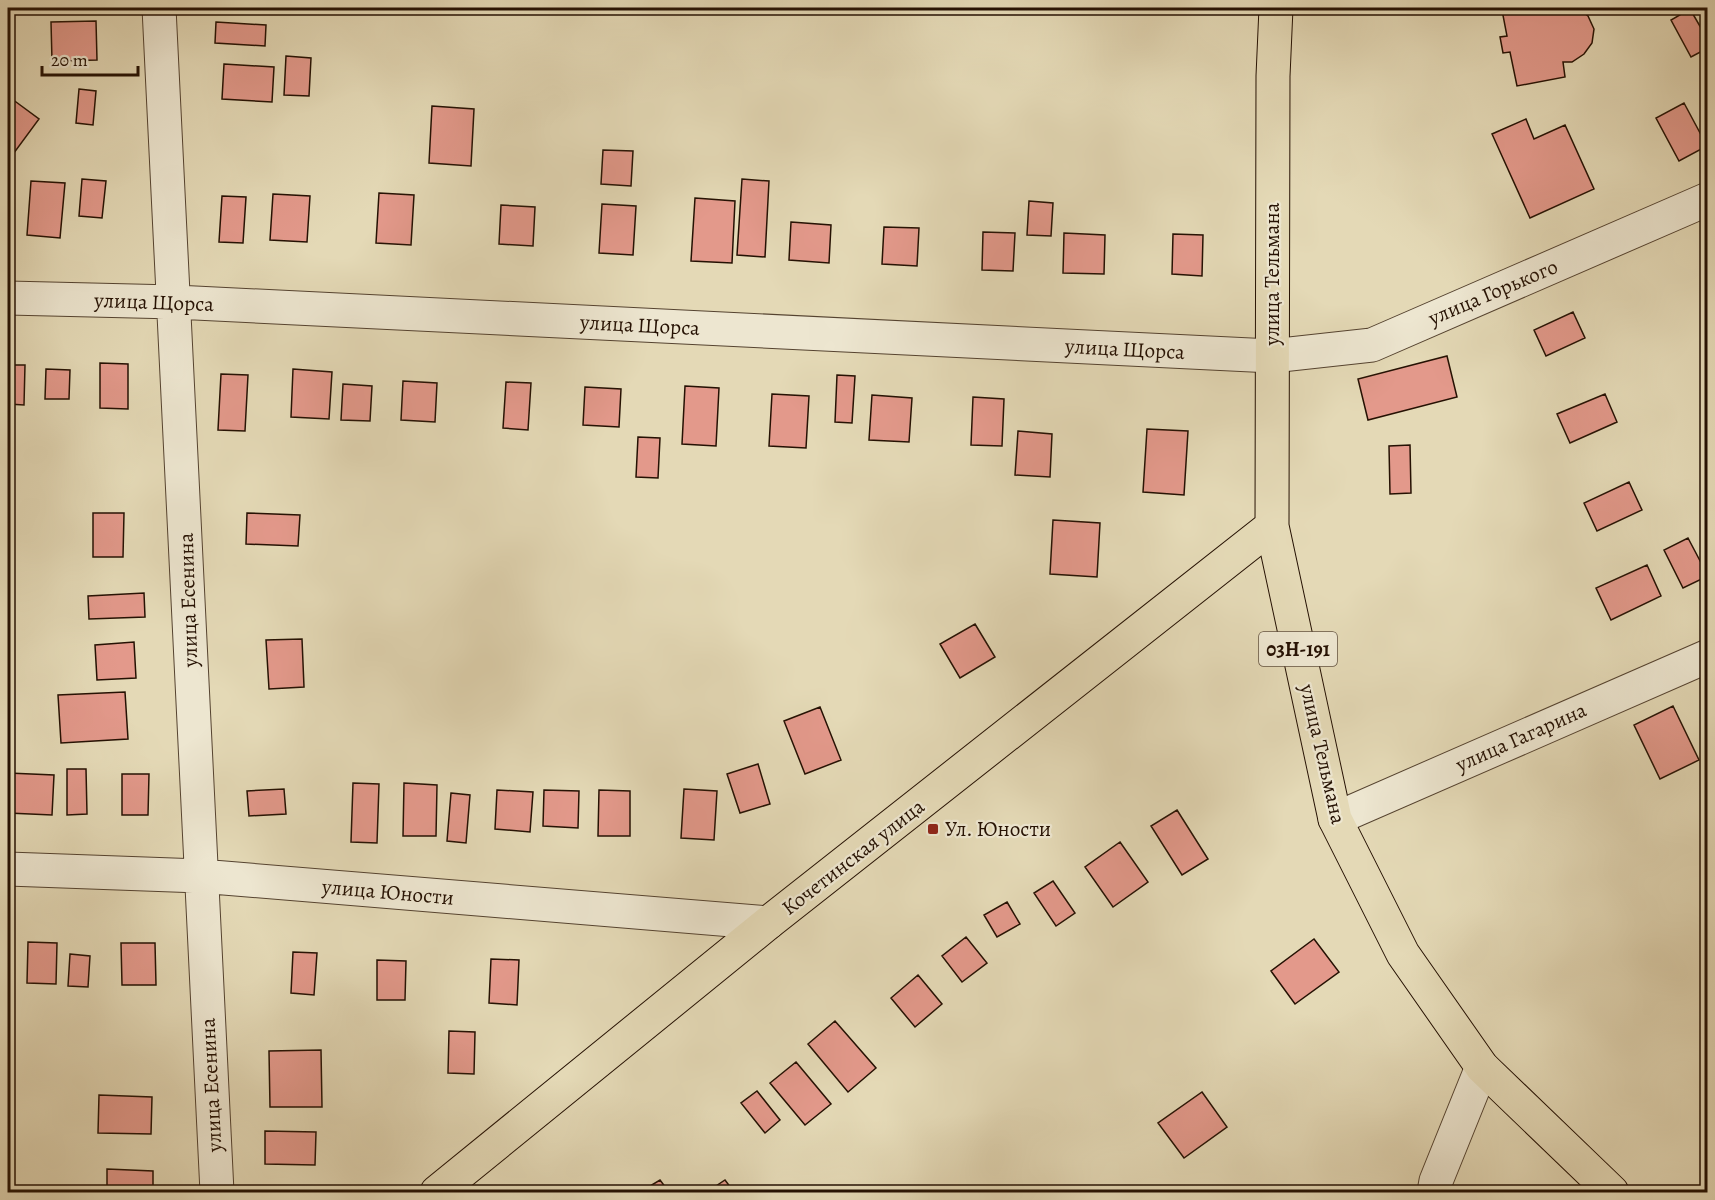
<svg xmlns="http://www.w3.org/2000/svg" width="1715" height="1200" viewBox="0 0 1715 1200" font-family="Alegreya,serif">
	<style>
		.building { fill: #e3998b; stroke: #251103; stroke-width: 1.5 }
		.lines { fill: none; stroke-linecap: round; stroke-linejoin: round }
		.minor-casing { stroke: #554330; stroke-width: 35 }
		.major-casing { stroke: #251103; stroke-width: 35 }
		.minor { stroke: #ede6d0; stroke-width: 33 }
		.major { stroke: #e4d9b6; stroke-width: 33 }
		.poi-dot { fill: #8f2418; stroke: #ede6d0; stroke-width: 2 }
		.labels { text-anchor: middle; stroke-width: 4.5; stroke-linejoin: round; paint-order: stroke }
		.shield { fill: #ede6d0; stroke: #615140; stroke-width: 1.5 }
		.shield-label { font-size: 20px; font-weight: bold; fill: #251103 }
		.street-label { font-size: 21px; fill: #251103; stroke: #ede6d0 }
		.poi-label { font-size: 21px; fill: #251103; stroke: #ede6d0; text-anchor: start }
	</style>
	<rect width="100%" height="100%" fill="#e4d9b6"/>
	<filter id="stains"><feTurbulence type="fractalNoise" baseFrequency=".00333" numOctaves="4"/><feColorMatrix values="0 0 0 0 .2 0 0 0 0 .09 0 0 0 0 .02 0 0 0 .5 -.17"/></filter>
	<radialGradient id="worn" r=".72"><stop offset=".6" stop-color="#630" stop-opacity="0"/><stop offset="1" stop-color="#630" stop-opacity=".3"/></radialGradient>
	<path class="building" d="M1495,8H1578L1588,16L1594,29L1592,43L1584,54L1572,62H1563L1565,77L1517,86L1510,52L1503,53L1500,37L1507,36L1502,10L1495,11Z
		M1690,9L1708,40V48L1691,57L1671,20Z
		M96,21L97,60L52,61L51,22Z
		M216,22L266,25L265,46L215,43Z
		M286,56L311,58L309,96L284,95Z
		M224,64L274,67L272,102L222,99Z
		M79,89L96,91L93,125L76,123Z
		M12,99L39,119L8,161V105Z
		M1684,103L1707,146L1679,161L1656,118Z
		M432,106L474,109L471,166L429,163Z
		M1526,119L1534,139L1565,125L1594,189L1530,218L1492,134Z
		M603,150L633,151L631,186L601,184Z
		M82,179L106,181L102,218L79,216Z
		M742,179L769,181L765,257L737,255Z
		M31,181L65,183L60,238L27,235Z
		M379,193L414,195L411,245L376,243Z
		M273,194L310,196L307,242L270,240Z
		M222,196L246,197L243,243L219,242Z
		M695,198L735,201L732,263L691,261Z
		M1029,201L1053,203L1051,236L1027,235Z
		M602,204L636,206L633,255L599,253Z
		M501,205L535,207L533,246L499,244Z
		M791,222L831,225L829,263L789,260Z
		M884,227L919,228L917,266L882,264Z
		M983,232L1015,233L1013,271L982,270Z
		M1064,233L1105,235L1104,274L1063,273Z
		M1173,234L1203,235L1202,276L1172,274Z
		M1573,312L1585,338L1546,356L1534,330Z
		M1447,356L1457,397L1368,420L1358,379Z
		M100,363L128,364V409L100,408Z
		M8,365H25L24,405L8,404Z
		M46,369L70,370L69,399H45Z
		M293,369L332,372L329,419L291,417Z
		M221,374L248,375L245,431L218,430Z
		M837,375L855,376L852,423L835,422Z
		M403,381L437,383L435,422L401,420Z
		M506,382L531,383L528,430L503,428Z
		M343,384L372,386L370,421L341,420Z
		M685,386L719,388L716,446L682,444Z
		M585,387L621,389L619,427L583,425Z
		M772,394L809,396L806,448L769,446Z
		M1605,394L1617,422L1570,443L1557,414Z
		M872,395L912,398L909,442L869,440Z
		M973,397L1004,399L1002,446L971,445Z
		M1147,429L1188,431L1184,495L1143,492Z
		M1018,431L1052,434L1050,477L1015,475Z
		M638,437L660,438L658,478L636,477Z
		M1410,445L1411,493L1390,494L1389,446Z
		M1629,482L1642,510L1597,531L1584,503Z
		M93,513H124L123,557H93Z
		M247,513L300,515L298,546L246,544Z
		M1053,520L1100,523L1097,577L1050,574Z
		M1688,538L1708,576L1683,588L1664,550Z
		M1647,565L1661,596L1611,620L1596,588Z
		M144,593L145,617L89,619L88,596Z
		M975,624L995,657L960,678L940,644Z
		M302,639L304,687L269,689L266,640Z
		M134,642L136,678L97,680L95,645Z
		M125,692L128,739L61,743L58,695Z
		M1673,706L1699,760L1660,779L1634,725Z
		M820,707L841,760L805,774L784,721Z
		M758,764L770,804L740,813L727,774Z
		M67,769H86L87,814L67,815Z
		M8,773L54,775L52,815L8,813Z
		M122,774H149L148,815H122Z
		M353,783L379,784L377,843L351,842Z
		M404,783L437,785L436,836H403Z
		M284,789L286,814L249,816L247,791Z
		M684,789L717,791L714,840L681,838Z
		M497,790L533,792L530,832L495,829Z
		M544,790L579,791L578,828L543,826Z
		M599,790L630,791V836H598Z
		M451,793L470,795L466,843L447,841Z
		M1177,810L1208,859L1182,875L1151,826Z
		M1120,842L1148,882L1113,907L1085,867Z
		M1053,881L1075,913L1056,926L1034,893Z
		M1007,902L1020,924L997,937L984,915Z
		M966,937L987,963L962,982L942,956Z
		M1314,939L1339,972L1295,1004L1271,971Z
		M28,942L57,943L56,984L27,983Z
		M121,943H155L156,985H122Z
		M293,952L317,953L314,995L291,993Z
		M70,954L90,956L88,987L68,986Z
		M491,959L519,960L517,1005L489,1003Z
		M377,960L406,961L405,1000H377Z
		M918,975L942,1004L915,1027L891,998Z
		M835,1021L876,1068L848,1092L808,1044Z
		M449,1031L475,1032L474,1074L448,1073Z
		M321,1050L322,1107H270L269,1051Z
		M796,1062L831,1104L805,1125L770,1083Z
		M757,1091L780,1120L765,1133L741,1103Z
		M1202,1092L1227,1127L1184,1158L1158,1123Z
		M99,1095L152,1097L151,1134L98,1133Z
		M265,1131L316,1132L315,1165L265,1164Z
		M107,1169L153,1171V1192H107Z
		M660,1180L669,1192H640Z
		M725,1180L734,1192H707Z"/>
	<g class="lines">
		<defs>
			<path id="minor" d="M159,8C181,402 195,798 217,1192
				M8,298L175,302L1272,356L1372,345L1708,199
				M1335,819L1708,656
				M8,869L200,876L768,923
				M1434,1192L1436,1181L1482,1067"/>
			<path id="major" d="M1276,8L1273,76L1272,526L1335,819L1403,954L1482,1067L1612,1192
				M437,1192L768,923L1272,526"/>
		</defs>
		<use href="#minor" class="minor-casing"/>
		<use href="#major" class="major-casing"/>
		<use href="#minor" class="minor"/>
		<use href="#major" class="major"/>
	</g>
	<rect class="poi-dot" x="927" y="823" width="12" height="12" rx="3"/>
	<g class="labels">
		<rect class="shield" x="1259" y="632" width="78" height="34" rx="4.5"/>
		<g class="shield-label">
			<text x="1298" y="656">03Н-191</text>
		</g>
		<g class="street-label">
			<text transform="translate(1272 274) rotate(-90)" y="7">улица Тельмана</text>
			<text transform="translate(1493 292) rotate(-23)" y="7">улица Горького</text>
			<text transform="translate(154 302) rotate(2)" y="7">улица Щорса</text>
			<text transform="translate(640 325) rotate(3)" y="7">улица Щорса</text>
			<text transform="translate(1125 349) rotate(3)" y="7">улица Щорса</text>
			<text transform="translate(188 600) rotate(-92)" y="7">улица Есенина</text>
			<text transform="translate(1521 737) rotate(-24)" y="7">улица Гагарина</text>
			<text transform="translate(1323 754) rotate(77)" y="7">улица Тельмана</text>
			<text transform="translate(853 857) rotate(-38)" y="7">Кочетинская улица</text>
			<text transform="translate(388 892) rotate(5)" y="7">улица Юности</text>
			<text transform="translate(211 1085) rotate(-93)" y="7">улица Есенина</text>
		</g>
		<g class="poi-label">
			<text x="945" y="836">Ул. Юности</text>
		</g>
	</g>
	<rect width="1715" height="1200" fill="none" stroke="#e4d9b6" stroke-width="30"/>
	<rect x="9" y="9" width="1697" height="1182" fill="none" stroke="#251103" stroke-width="3"/>
	<rect x="15" y="15" width="1685" height="1170" fill="none" stroke="#251103" stroke-width="1.5"/>
	<path d="M42 66v9h96v-9" fill="none" stroke="#251103" stroke-width="3"/>
	<text x="51" y="66" font-size="18" fill="#251103" stroke="#ede6d0" stroke-width="4.5" paint-order="stroke">20 m</text>
	<rect width="100%" height="100%" filter="url(#stains)"/>
	<rect width="100%" height="100%" fill="url(#worn)"/>
</svg>
